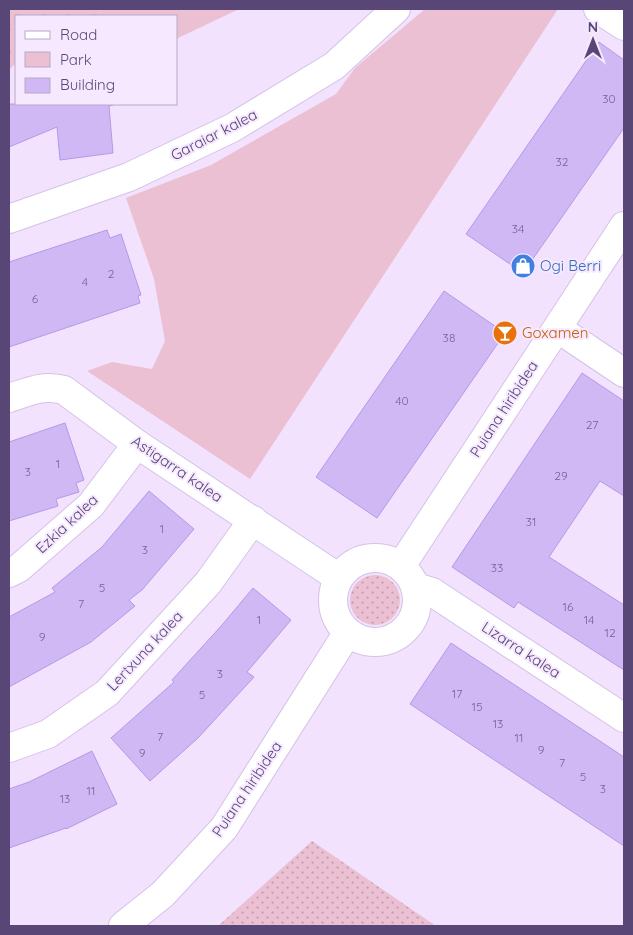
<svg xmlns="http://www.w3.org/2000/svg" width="633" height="935" viewBox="0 0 633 935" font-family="Quicksand,sans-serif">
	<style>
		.green { fill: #ebc0d2 }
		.forest { fill: url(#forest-crowns) }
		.garden { fill: url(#garden-dots) }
		.building { fill: #d0b8f4; stroke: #b698e8 }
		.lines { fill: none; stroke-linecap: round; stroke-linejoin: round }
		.minor-casing { stroke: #d4c2e7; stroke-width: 30 }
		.minor { stroke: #fff; stroke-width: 28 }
		.labels { text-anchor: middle; stroke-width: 4; stroke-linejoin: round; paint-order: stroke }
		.number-label { font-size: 12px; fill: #766396 }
		.street-label { font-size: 15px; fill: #584776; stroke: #f6e9ff }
		.shop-label { font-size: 15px; fill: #366cbe; stroke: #f6e9ff; text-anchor: start }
		.food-label { font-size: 15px; fill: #c56008; stroke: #f6e9ff; text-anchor: start }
	</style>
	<defs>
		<pattern id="forest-crowns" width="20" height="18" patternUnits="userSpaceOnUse" patternTransform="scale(1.25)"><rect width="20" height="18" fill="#ebc0d2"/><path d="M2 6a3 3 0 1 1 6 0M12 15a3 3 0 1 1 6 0" fill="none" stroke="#c19eaf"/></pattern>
		<pattern id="garden-dots" width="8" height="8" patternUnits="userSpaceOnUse" patternTransform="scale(1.25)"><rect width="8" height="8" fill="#ebc0d2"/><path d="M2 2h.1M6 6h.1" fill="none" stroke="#c19eaf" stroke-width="1.8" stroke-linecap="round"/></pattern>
	</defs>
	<rect width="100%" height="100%" fill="#f3e2fd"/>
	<path class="green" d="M97,9H239L176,39V16H102Z
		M425,9H558L250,479L87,371L112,362L152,369L165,341L154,279L126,198L211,165L336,94L355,68Z"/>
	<path class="forest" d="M9,9H97L102,16H16V63L9,70Z"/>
	<path class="garden" d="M350 600a25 25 0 1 1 50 0a25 25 0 1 1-50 0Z
		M312,841L436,926H218Z"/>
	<path class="building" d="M599,42L624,60V128L523,273L466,234Z
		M9,104H113V105L109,106L113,153L60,160L57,127L9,147Z
		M107,230L110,238L121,234L141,295L138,296L140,303L9,347V262Z
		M444,291L505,333L377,518L316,477Z
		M582,373L624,401V496L600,481L549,557L624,605V670L518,602L514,608L452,567Z
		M65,423L84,480L76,483L79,492L56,499L58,506L9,521V442Z
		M149,491L194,529L142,590L129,600L135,606L91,642L9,687V617L55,592L52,588L102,547Z
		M253,588L291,620L247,672L254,677L198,738L150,781L111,738L174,682L172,680L222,625Z
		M451,643L624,757V846L410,704Z
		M92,751L117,804L66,829V828L9,848V789L29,782Z"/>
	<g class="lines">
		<defs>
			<path id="minor" d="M598,9L624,26
				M9,219L129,177L232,128L334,66L396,9
				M557,328L624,373
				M9,398C29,392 43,384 64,390L137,444L339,578
				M333 600a42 42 0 1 1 84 0a42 42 0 1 1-84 0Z
				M401,566L624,226
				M9,573L19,568L91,505L137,444
				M415,587L432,592L624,718
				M9,748L48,734L107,693L208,583L253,520
				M123,926L163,894L224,828L348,632"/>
		</defs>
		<use href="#minor" class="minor-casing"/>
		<use href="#minor" class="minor"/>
	</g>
	<defs>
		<symbol id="shop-disc" viewBox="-11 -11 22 22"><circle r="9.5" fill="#3f7fe0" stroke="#f6e9ff"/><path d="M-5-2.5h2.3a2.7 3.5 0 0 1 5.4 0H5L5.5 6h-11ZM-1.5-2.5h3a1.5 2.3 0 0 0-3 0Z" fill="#fff"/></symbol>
		<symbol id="bar-disc" viewBox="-11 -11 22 22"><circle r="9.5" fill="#e8710a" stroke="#f6e9ff"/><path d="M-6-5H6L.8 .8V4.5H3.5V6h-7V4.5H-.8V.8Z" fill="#fff"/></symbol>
	</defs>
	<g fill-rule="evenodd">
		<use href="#shop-disc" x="509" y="252" width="28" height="28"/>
		<use href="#bar-disc" x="491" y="319" width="28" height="28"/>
	</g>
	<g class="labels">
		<g class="number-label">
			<text x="609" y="103">30</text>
			<text x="562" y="166">32</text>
			<text x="518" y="233">34</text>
			<text x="111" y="278">2</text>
			<text x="85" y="286">4</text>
			<text x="35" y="303">6</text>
			<text x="449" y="342">38</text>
			<text x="402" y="405">40</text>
			<text x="592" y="429">27</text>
			<text x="58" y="468">1</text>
			<text x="28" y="476">3</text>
			<text x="561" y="480">29</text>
			<text x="531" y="526">31</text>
			<text x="162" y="533">1</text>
			<text x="145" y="554">3</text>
			<text x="497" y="572">33</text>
			<text x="102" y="592">5</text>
			<text x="81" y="608">7</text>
			<text x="568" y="611">16</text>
			<text x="259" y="624">1</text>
			<text x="589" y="624">14</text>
			<text x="610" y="637">12</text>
			<text x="42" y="641">9</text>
			<text x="220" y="678">3</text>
			<text x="457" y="698">17</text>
			<text x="202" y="699">5</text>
			<text x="477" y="711">15</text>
			<text x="498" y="728">13</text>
			<text x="160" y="741">7</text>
			<text x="519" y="742">11</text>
			<text x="541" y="754">9</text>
			<text x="142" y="757">9</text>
			<text x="562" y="767">7</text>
			<text x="583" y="781">5</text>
			<text x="603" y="793">3</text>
			<text x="91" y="795">11</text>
			<text x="65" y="803">13</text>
		</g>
		<g class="street-label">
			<text transform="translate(214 135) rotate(-27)" y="5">Garaiar kalea</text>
			<text transform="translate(504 409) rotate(-57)" y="5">Puiana hiribidea</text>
			<text transform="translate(177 469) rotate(34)" y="5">Astigarra kalea</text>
			<text transform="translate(67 524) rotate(-43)" y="5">Ezkia kalea</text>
			<text transform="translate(521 650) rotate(33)" y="5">Lizarra kalea</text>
			<text transform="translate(145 651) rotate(-47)" y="5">Lertxuna kalea</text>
			<text transform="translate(247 789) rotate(-56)" y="5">Puiana hiribidea</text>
		</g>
		<g class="shop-label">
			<text x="540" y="271">Ogi Berri</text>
		</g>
		<g class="food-label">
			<text x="522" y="338">Goxamen</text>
		</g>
	</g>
	<rect width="633" height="935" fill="none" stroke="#584776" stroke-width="20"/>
	<rect x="15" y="15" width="162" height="90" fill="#f6e9ff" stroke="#b7a8c8"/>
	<rect x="25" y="31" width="25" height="8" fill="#ffffff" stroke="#b7a8c8"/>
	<text x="60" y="40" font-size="15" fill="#584776">Road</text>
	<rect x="25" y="52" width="25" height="15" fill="#ebc0d2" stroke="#b7a8c8"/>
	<text x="60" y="65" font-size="15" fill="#584776">Park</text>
	<rect x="25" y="78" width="25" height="15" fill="#d0b8f4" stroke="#b7a8c8"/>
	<text x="60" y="90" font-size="15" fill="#584776">Building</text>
	<g transform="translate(593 40)" stroke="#f6e9ff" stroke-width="4" paint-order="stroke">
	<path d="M0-4L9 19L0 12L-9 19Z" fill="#584776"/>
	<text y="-8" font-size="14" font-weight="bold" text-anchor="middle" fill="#584776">N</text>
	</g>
</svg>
